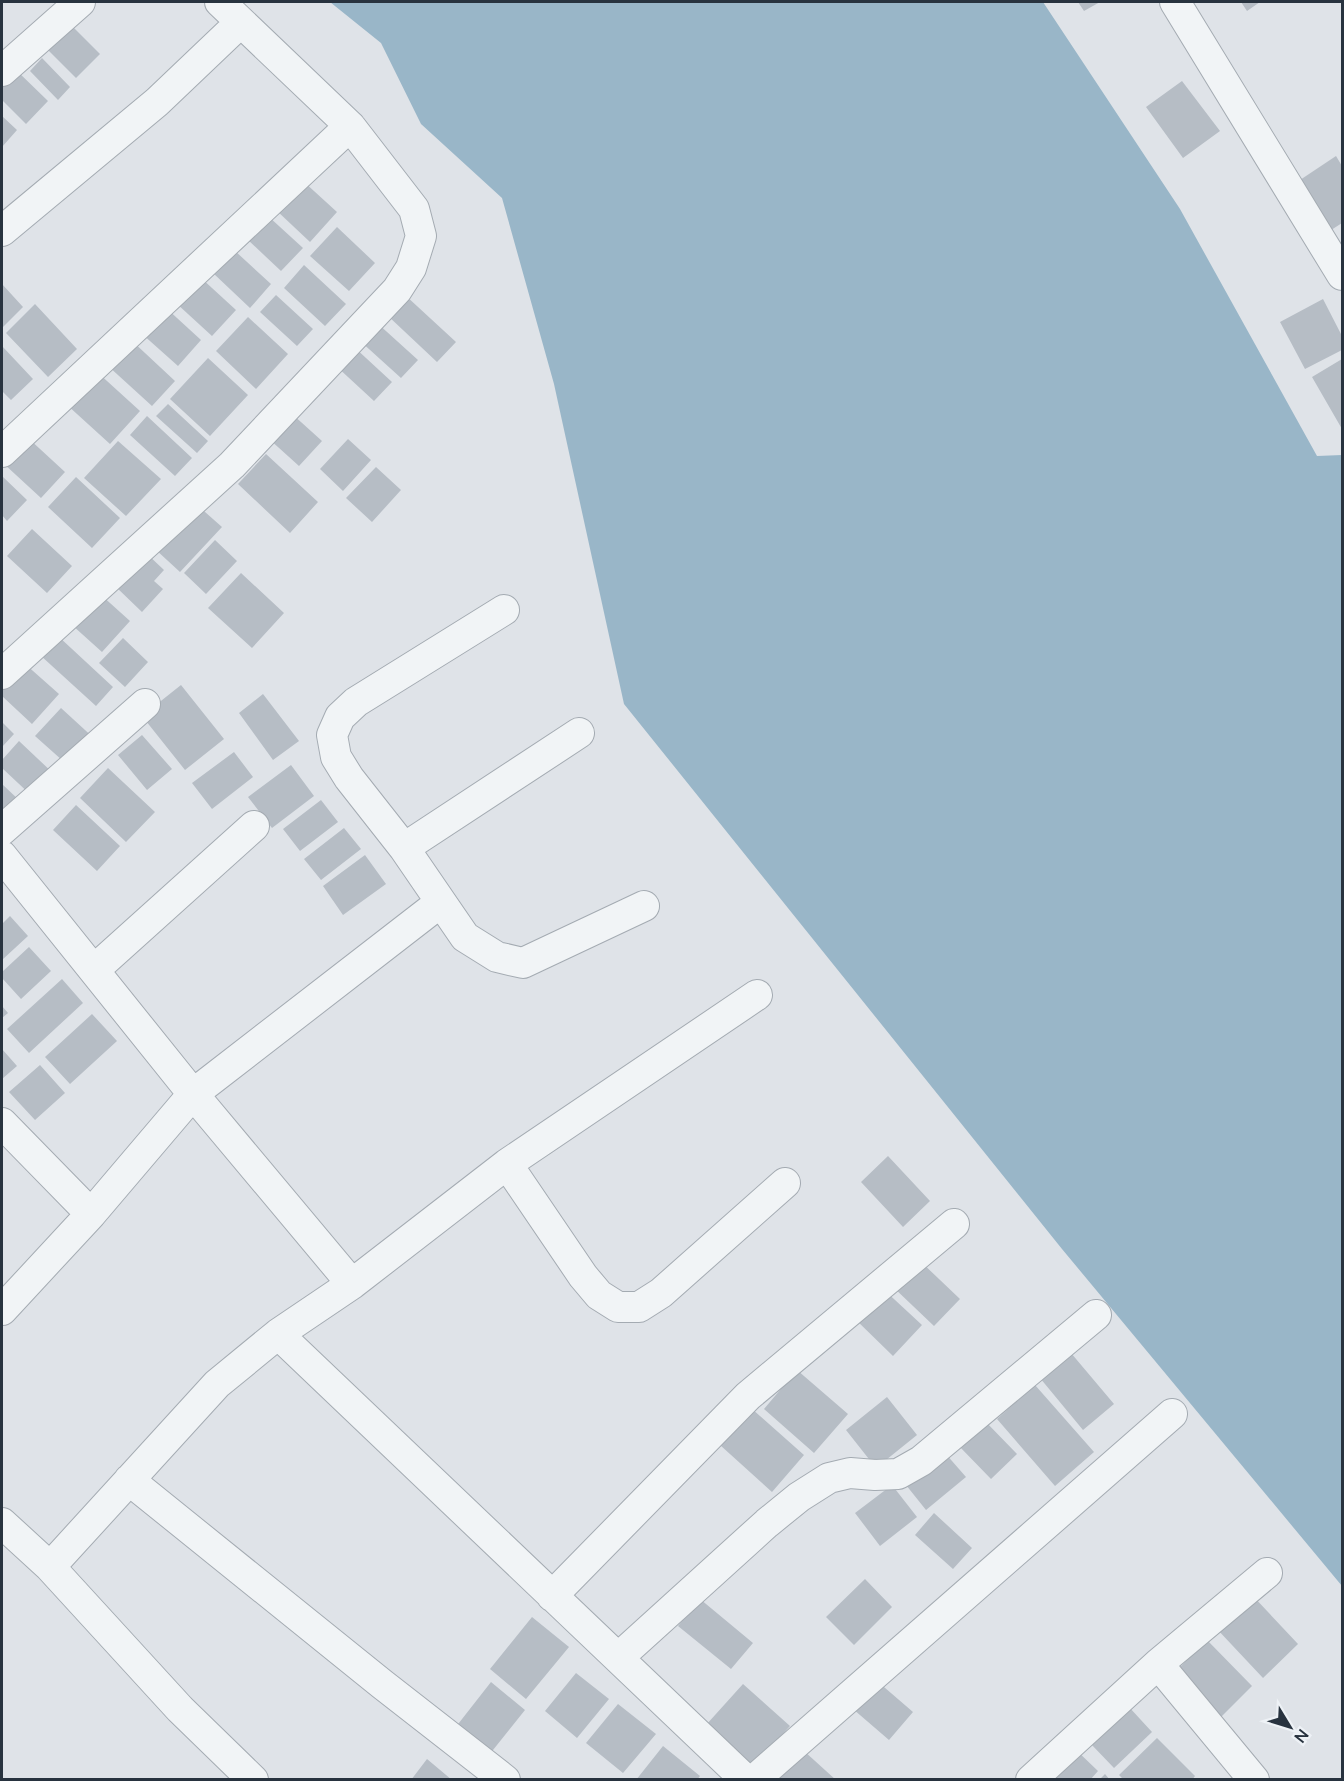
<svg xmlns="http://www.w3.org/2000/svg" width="1344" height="1781" viewBox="0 0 1344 1781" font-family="Mulish,sans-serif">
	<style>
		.water { fill: #99b6c8 }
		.building { fill: #b6bdc5 }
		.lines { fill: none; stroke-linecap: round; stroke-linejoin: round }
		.minor-casing { stroke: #a4abb2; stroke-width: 32 }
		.minor { stroke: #f1f4f6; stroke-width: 30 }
	</style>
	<rect width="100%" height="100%" fill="#dfe3e8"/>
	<path class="water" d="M330,2H1043L1180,209L1317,456L1342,455V1586L1062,1249L624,704L554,384L502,198L421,124L381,43Z"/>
	<path class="building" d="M1078,2H1100L1084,11Z
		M1241,2H1260L1247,11Z
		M68,22L100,54L76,78L44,46Z
		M42,58L70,87L58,100L30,71Z
		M14,68L48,101L26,124L2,100V81Z
		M1182,81L1220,131L1183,158L1146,107Z
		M2,116L17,130L2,147Z
		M1336,156L1342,166V223L1328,232L1297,182Z
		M303,181L337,212L310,242L276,210Z
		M268,216L303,248L281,271L247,239Z
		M337,227L375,263L349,291L310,256Z
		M234,250L271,284L250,308L213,273Z
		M304,265L346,304L325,326L284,288Z
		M200,277L236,310L212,336L176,303Z
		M2,284L23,307L2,328Z
		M276,295L313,329L297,346L260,312Z
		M405,295L456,342L437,362L387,315Z
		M1323,299L1342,336V350L1305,369L1280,322Z
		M35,304L77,349L48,377L6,333Z
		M165,307L201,340L178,366L141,333Z
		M248,317L288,354L256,389L216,351Z
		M376,322L418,360L401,378L359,340Z
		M130,339L175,381L152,406L107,365Z
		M2,346L33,379L11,400L2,391Z
		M353,346L392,382L374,401L335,365Z
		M208,358L248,395L210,436L170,399Z
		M1342,359V429L1312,377Z
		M96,371L140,411L110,444L66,404Z
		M168,404L208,441L197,453L156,416Z
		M291,413L322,441L299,466L268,438Z
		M147,416L192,458L175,476L130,435Z
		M27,437L65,472L41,498L3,463Z
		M348,439L371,460L343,491L320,469Z
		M118,441L161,479L126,516L84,478Z
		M266,454L318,502L290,533L238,484Z
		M376,467L401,490L372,522L346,498Z
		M2,476L27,500L7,521L2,515Z
		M76,477L120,518L92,548L48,507Z
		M196,504L222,527L180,572L155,549Z
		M32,529L72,566L47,593L7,556Z
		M215,540L237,561L206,594L184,573Z
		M146,553L164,570L154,581L163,589L142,612L115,586Z
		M241,573L284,613L252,648L208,608Z
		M100,594L130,621L102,652L72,625Z
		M58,636L113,687L96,706L40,655Z
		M123,638L148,662L125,687L99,663Z
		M24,663L59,694L32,724L2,696V688Z
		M181,685L224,739L185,770L142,716Z
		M263,694L299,741L273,760L239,713Z
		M61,708L97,741L72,769L35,736Z
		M2,722L14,734L2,747Z
		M142,735L172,769L147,790L118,755Z
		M19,741L55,775L34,798L2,768V760Z
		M234,752L253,777L212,809L192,783Z
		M291,765L314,796L272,828L248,797Z
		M108,768L155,812L126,842L80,798Z
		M2,784L21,802L2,823Z
		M321,800L338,822L300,851L283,829Z
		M76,805L120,846L97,871L53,830Z
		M344,828L361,849L321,880L304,859Z
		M365,855L386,884L343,915L323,886Z
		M10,916L28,936L2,960V924Z
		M29,947L51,971L21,999L2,978V972Z
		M62,979L83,1003L29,1053L7,1029Z
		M2,1006L8,1013L2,1018Z
		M92,1014L117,1041L70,1084L45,1057Z
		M2,1049L17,1066L2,1079Z
		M40,1065L65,1093L35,1120L9,1092Z
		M888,1156L930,1201L903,1227L861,1182Z
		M918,1259L960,1299L934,1326L892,1286Z
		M881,1287L922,1325L893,1356L853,1317Z
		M1071,1353L1114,1404L1083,1430L1040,1378Z
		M797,1370L848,1414L814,1453L764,1409Z
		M1035,1385L1094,1452L1055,1486L997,1419Z
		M887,1397L917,1435L876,1468L846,1430Z
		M752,1409L804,1455L772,1492L720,1445Z
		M984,1420L1017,1454L991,1479L958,1445Z
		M945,1453L966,1477L926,1510L906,1485Z
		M892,1485L917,1517L880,1546L855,1513Z
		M934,1513L972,1548L953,1569L915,1535Z
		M865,1579L892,1607L854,1645L826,1617Z
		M1252,1595L1298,1644L1263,1678L1216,1628Z
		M700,1599L753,1643L731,1669L678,1626Z
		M532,1617L569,1647L526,1699L490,1669Z
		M1207,1640L1252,1686L1218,1720L1173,1674Z
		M576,1673L609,1699L577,1738L545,1711Z
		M877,1681L913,1712L889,1740L853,1709Z
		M491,1682L525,1710L489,1755L455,1728Z
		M743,1684L790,1726L753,1767L706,1725Z
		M618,1704L656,1734L623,1773L586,1743Z
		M1129,1707L1152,1732L1114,1768L1090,1743Z
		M1157,1738L1195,1776L1192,1780H1124L1119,1775Z
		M663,1746L700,1776L697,1780H636Z
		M1074,1748L1098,1771L1090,1780H1046Z
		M804,1751L836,1780H778Z
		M427,1759L452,1780H411Z
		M1105,1774L1110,1780H1099Z"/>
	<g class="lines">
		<defs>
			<path id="minor" d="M1175,2L1342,275
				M2,71L80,2
				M2,231L157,102L241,22
				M2,452L350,126
				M2,674L232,465L397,290L411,268L421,236L414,209L350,126L220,2
				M2,830L145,704
				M404,848L579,733
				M2,856L193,1094L91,1214L2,1310
				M441,902L404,848L349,778L336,757L332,735L340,717L356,702L504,610
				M644,906L523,963L497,957L465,937L441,902L193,1094L352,1284L278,1334L746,1780
				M94,970L254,826
				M2,1123L91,1214
				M507,1164L583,1276L599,1295L618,1307H639L661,1293L785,1183
				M352,1284L507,1164L757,995
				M129,1480L382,1684L505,1780
				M2,1523L50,1567L217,1384L278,1334
				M50,1567L180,1709L253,1780
				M552,1596L748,1396L954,1224
				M618,1658L767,1523L799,1497L829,1478L850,1473L875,1475L898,1474L921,1461L1096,1315
				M1158,1664L1267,1573
				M754,1780L1172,1414
				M1031,1780L1158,1664L1254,1780"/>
		</defs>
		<use href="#minor" class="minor-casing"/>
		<use href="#minor" class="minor"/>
	</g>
	<rect width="1344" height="1781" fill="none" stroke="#28333f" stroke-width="6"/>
	<g transform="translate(1290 1727) rotate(128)" stroke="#eef2f6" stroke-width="4.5" paint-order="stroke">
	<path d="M0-4.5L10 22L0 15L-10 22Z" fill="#28333f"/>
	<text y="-9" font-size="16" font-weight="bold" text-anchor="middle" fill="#28333f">N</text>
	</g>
</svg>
